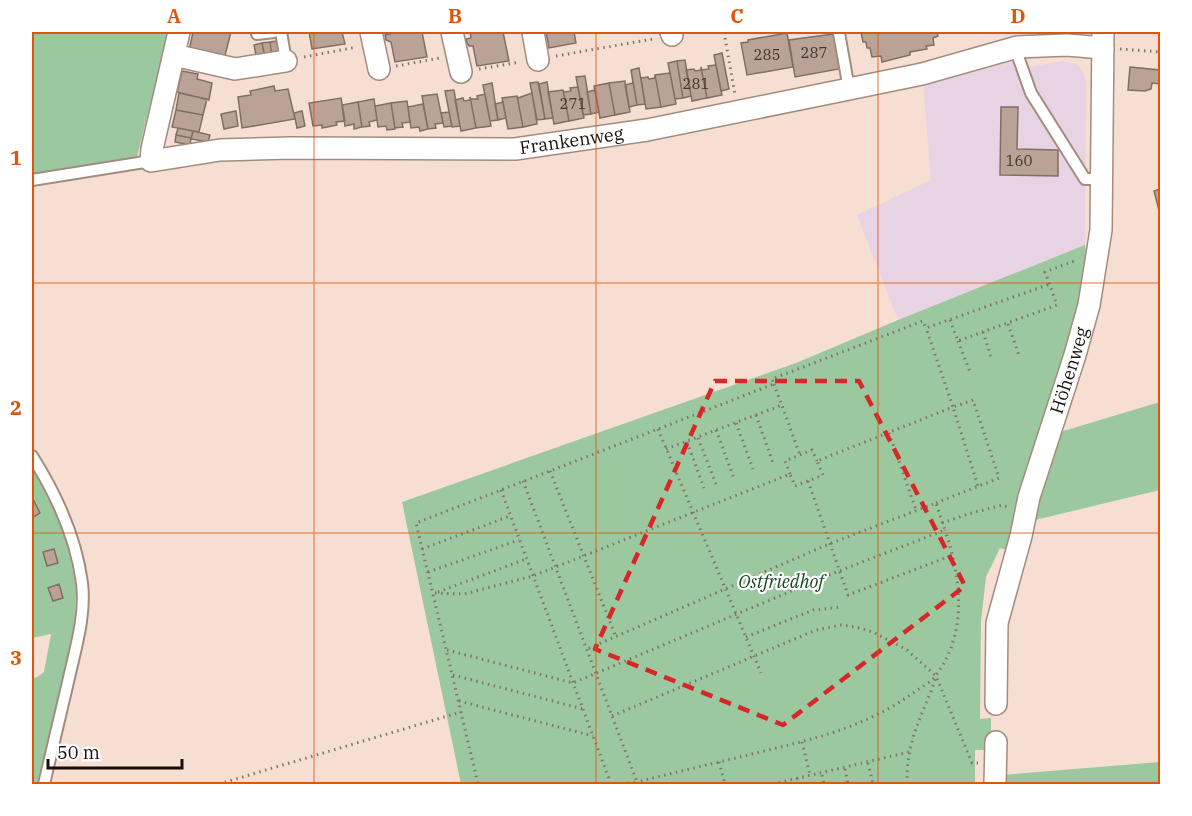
<svg xmlns="http://www.w3.org/2000/svg" width="1192" height="816" viewBox="0 0 1192 816" font-family="'IBM Plex Serif',serif">
	<style>
		.commercial { fill: #e7d3e3 }
		.green { fill: #9cc8a0 }
		.building { fill: #baa296; stroke: #836e63; stroke-width: 1.5 }
		.lines { fill: none; stroke-linecap: round; stroke-linejoin: round }
		.lane-casing { stroke: #a28c80; stroke-width: 14 }
		.street-casing { stroke: #a28c80; stroke-width: 24 }
		.path { stroke: #83736b; stroke-width: 3; stroke-dasharray: 1.5 4.5; stroke-linecap: butt }
		.lane { stroke: #fff; stroke-width: 10 }
		.street { stroke: #fff; stroke-width: 21 }
		.marked { fill: none; stroke: #d62828; stroke-width: 4.5; stroke-dasharray: 12 8; stroke-linejoin: round }
		.grid { fill: none; stroke: #de550c; stroke-width: 1.5; stroke-opacity: 0.55 }
		.labels { text-anchor: middle; stroke-width: 4.5; stroke-linejoin: round; paint-order: stroke }
		.number-label { font-size: 15px; fill: #40342e }
		.street-label { font-size: 18px; fill: #170f0b; stroke: #fff }
		.park-label { font-size: 18px; font-style: italic; fill: #124a1e; stroke: #fff }
		.neatline { fill: none; stroke: #de550c; stroke-width: 2 }
		.grid-label { font-size: 20px; text-anchor: middle; font-weight: bold; fill: #de550c }
	</style>
	<rect width="100%" height="100%" fill="#f7ded2"/>
	<path class="commercial" d="M1010,54L1015,70L1063,61L1078,65L1083,73L1086,80L1085,245L898,320L857,215L931,180L923,82Z"/>
	<path class="green" d="M32,32H168L137,157L32,175Z
		M1085,245L1087,261L1069,353L1010,551L1000,548L986,577L981,621L980,719L991,718V750H975V784H461L402,502L796,363L898,320Z
		M1160,402V490L1031,521L1060,432Z
		M32,466L56,514L68,544L76,589L74,629L37,784H32V679L37,677L44,672L51,634L32,638Z
		M1160,762V784H1001L1002,775Z"/>
	<path class="building" d="M193,32H231L224,59L189,51Z
		M309,32H342L345,44L312,49Z
		M389,32H422L427,57L395,62L391,42L386,40L385,35L390,34Z
		M470,32H503L509,61L477,66L473,46H469L467,43L466,39L471,38Z
		M546,32H574L576,43L549,48Z
		M861,32H937L938,36L933,38L934,45L926,46L927,49L910,52V55L882,62L881,56L872,57L870,48H867L866,42H863Z
		M787,33L793,67L747,75L741,43L748,42V40Z
		M833,34L836,49H837L839,69L795,77L789,40Z
		M277,41L280,56L272,57L270,42Z
		M270,42L272,57L265,58L262,43Z
		M262,43L265,58L257,60L254,45Z
		M722,53L729,89L721,91L714,55Z
		M685,60L691,96L683,98L677,61Z
		M677,61L683,98L675,99L668,63Z
		M716,65L722,95L707,98L701,67L702,70L709,69L708,66Z
		M701,67L707,98L692,101L686,70L694,69L695,71L701,70Z
		M1130,67L1160,70V84L1152,83L1151,89L1145,91L1128,90Z
		M639,68L645,104L637,105L631,70Z
		M631,70L637,105L629,107L625,85L633,83Z
		M182,71L198,74L197,79L212,83L209,100L177,92Z
		M670,73L676,104L661,107L655,75Z
		M655,75L661,107L646,109L641,78L648,77L649,79L655,78Z
		M585,76L591,114L583,115L576,77Z
		M625,81L630,112L615,115L609,83Z
		M538,82L545,119L537,120L530,83Z
		M547,82L553,118L545,119L539,84Z
		M492,83L498,120L490,121L483,85Z
		M609,83L615,115L600,118L594,86Z
		M274,86L275,91L288,89L295,119L242,128L238,97L251,95L250,91Z
		M578,87L584,118L569,121L563,90L564,92L571,91L570,88Z
		M454,90L460,126L452,127L445,91Z
		M563,90L569,121L554,124L548,92Z
		M595,90L599,112L591,114L587,92Z
		M179,93L207,99L203,115L176,110Z
		M532,93L537,124L523,127L517,96L518,98Z
		M437,94L443,123L435,124L436,128L428,129L422,96Z
		M485,94L491,126L476,128L470,97L471,99H478L477,96Z
		M517,96L523,127L508,129L502,98Z
		M470,97L476,128L461,131L455,100L463,98L464,101L470,100Z
		M341,98L345,121L336,122L337,125L322,128V125L313,126L309,103Z
		M374,99L377,120L369,122L370,126L362,127L358,102Z
		M407,101L410,122L402,123L403,127L395,128L391,103Z
		M358,102L362,127L354,129V124L345,126L342,105Z
		M503,102L506,118L498,120L495,104Z
		M391,103L395,129L387,130L386,126L378,127L375,106Z
		M423,104L428,129L420,131L419,127L411,128L408,107Z
		M1001,107H1018L1017,149L1058,150V176L1000,175Z
		M176,110L203,115L199,132L172,127Z
		M236,111L238,126L224,129L221,114Z
		M302,111L305,126L297,128L294,113Z
		M449,112L452,126L444,127L441,113Z
		M178,128L193,131L191,138L176,135Z
		M193,131L210,135L208,142L191,139Z
		M176,135L191,138L190,145L175,142Z
		M1160,189V214L1154,191Z
		M34,501L40,513L32,518V502Z
		M54,549L58,563L47,566L43,552Z
		M59,584L63,598L53,601L48,588Z"/>
	<g class="lines">
		<defs>
			<path id="lane" d="M281,32L286,61
				M839,33L849,89
				M257,34L274,32
				M1015,48L1031,93L1085,179H1101
				M32,180L151,161
				M32,456C56,494 76,537 82,583C86,616 75,650 68,682C60,716 52,750 44,784"/>
			<g id="street">
				<path id="s1" d="M179,32L152,149L151,161L220,150L291,148L515,149L647,130L849,89L922,74L1017,47L1067,45L1103,48"/>
				<path d="M371,32L379,69"/>
				<path d="M452,32L461,72"/>
				<path d="M533,32L538,60"/>
				<path d="M671,32L672,35"/>
				<path d="M174,55L235,69L286,61"/>
				<path id="s2" d="M996,704L997,623L1021,536L1029,497L1075,355L1089,305L1101,230L1103,32"/>
				<path d="M995,784L996,742"/>
			</g>
		</defs>
		<use href="#lane" class="lane-casing"/>
		<use href="#street" class="street-casing"/>
		<path class="path" d="M724,32L735,95
			M1120,49L1160,52
			M556,56L653,39
			M304,57L357,47
			M396,66L440,58
			M479,69L520,62
			M950,320L958,341L1057,305L1045,272L1077,260
			M1008,324L1020,358
			M983,332L992,360
			M958,341L970,372
			M774,384L800,455
			M756,415L773,463
			M736,423L753,469
			M658,429L761,673
			M716,430L734,478
			M889,433L916,510
			M698,438L716,484
			M687,442L704,488
			M666,449L782,405
			M550,471L616,637
			M790,474L785,461L812,450L817,461
			M523,481L637,782L622,784
			M808,481L848,595L953,555
			M501,490L611,784
			M936,503L999,478L973,400L953,407L978,486
			M942,523L968,514L1003,505L1007,507
			M422,549L510,516
			M428,572L519,540
			M438,592L526,559
			M435,593L464,594L533,576L790,474L795,486L823,475L817,461L953,407L926,328
			M746,637L813,610L842,607
			M447,650L573,683L839,571L945,530L936,503L829,544L587,649
			M453,675L583,709
			M459,701L593,736
			M612,716L816,630L841,625L856,627L873,632L907,650L936,676L972,763H978
			M802,742L810,775
			M719,762L725,784
			M868,763L873,784
			M845,769L848,784
			M822,775L824,784
			M797,778L799,784
			M219,784L461,712
			M489,784H478L416,523L774,384L772,379L923,321L926,328L1050,284
			M637,784V782C676,772 716,763 756,753C814,739 867,727 916,691C923,686 933,681 937,674C968,631 961,578 945,530
			M773,784L909,752
			M907,784C906,739 922,718 936,677"/>
		<use href="#lane" class="lane"/>
		<use href="#street" class="street"/>
	</g>
	<path class="marked" d="M715,381H859L965,586L783,725L595,649Z"/>
	<path class="grid" d="M314,32V784M596,32V784M878,32V784M32,283H1160M32,533H1160"/>
	<g class="labels">
		<g class="number-label">
			<text x="814" y="58">287</text>
			<text x="767" y="60">285</text>
			<text x="696" y="89">281</text>
			<text x="573" y="109">271</text>
			<text x="1019" y="166">160</text>
		</g>
		<g class="street-label">
			<text dy="6" stroke="none"><textPath href="#s1" startOffset="554">Frankenweg</textPath></text>
			<text dy="6" stroke="none"><textPath href="#s2" startOffset="344">Höhenweg</textPath></text>
		</g>
		<g class="park-label">
			<text x="781" y="588">Ostfriedhof</text>
		</g>
	</g>
	<rect width="1192" height="816" fill="none" stroke="#ffffff" stroke-width="66"/>
	<path d="M48 759v9h134v-9" fill="none" stroke="#170f0b" stroke-width="3"/>
	<text x="57" y="759" font-size="18" fill="#170f0b" stroke="#ffffff" stroke-width="4.5" paint-order="stroke">50 m</text>
	<rect x="33" y="33" width="1126" height="750" class="neatline"/>
	<g class="grid-label">
		<text x="174" y="23">A</text>
		<text x="455" y="23">B</text>
		<text x="737" y="23">C</text>
		<text x="1018" y="23">D</text>
		<text x="16" y="165">1</text>
		<text x="16" y="415">2</text>
		<text x="16" y="665">3</text>
	</g>
</svg>
